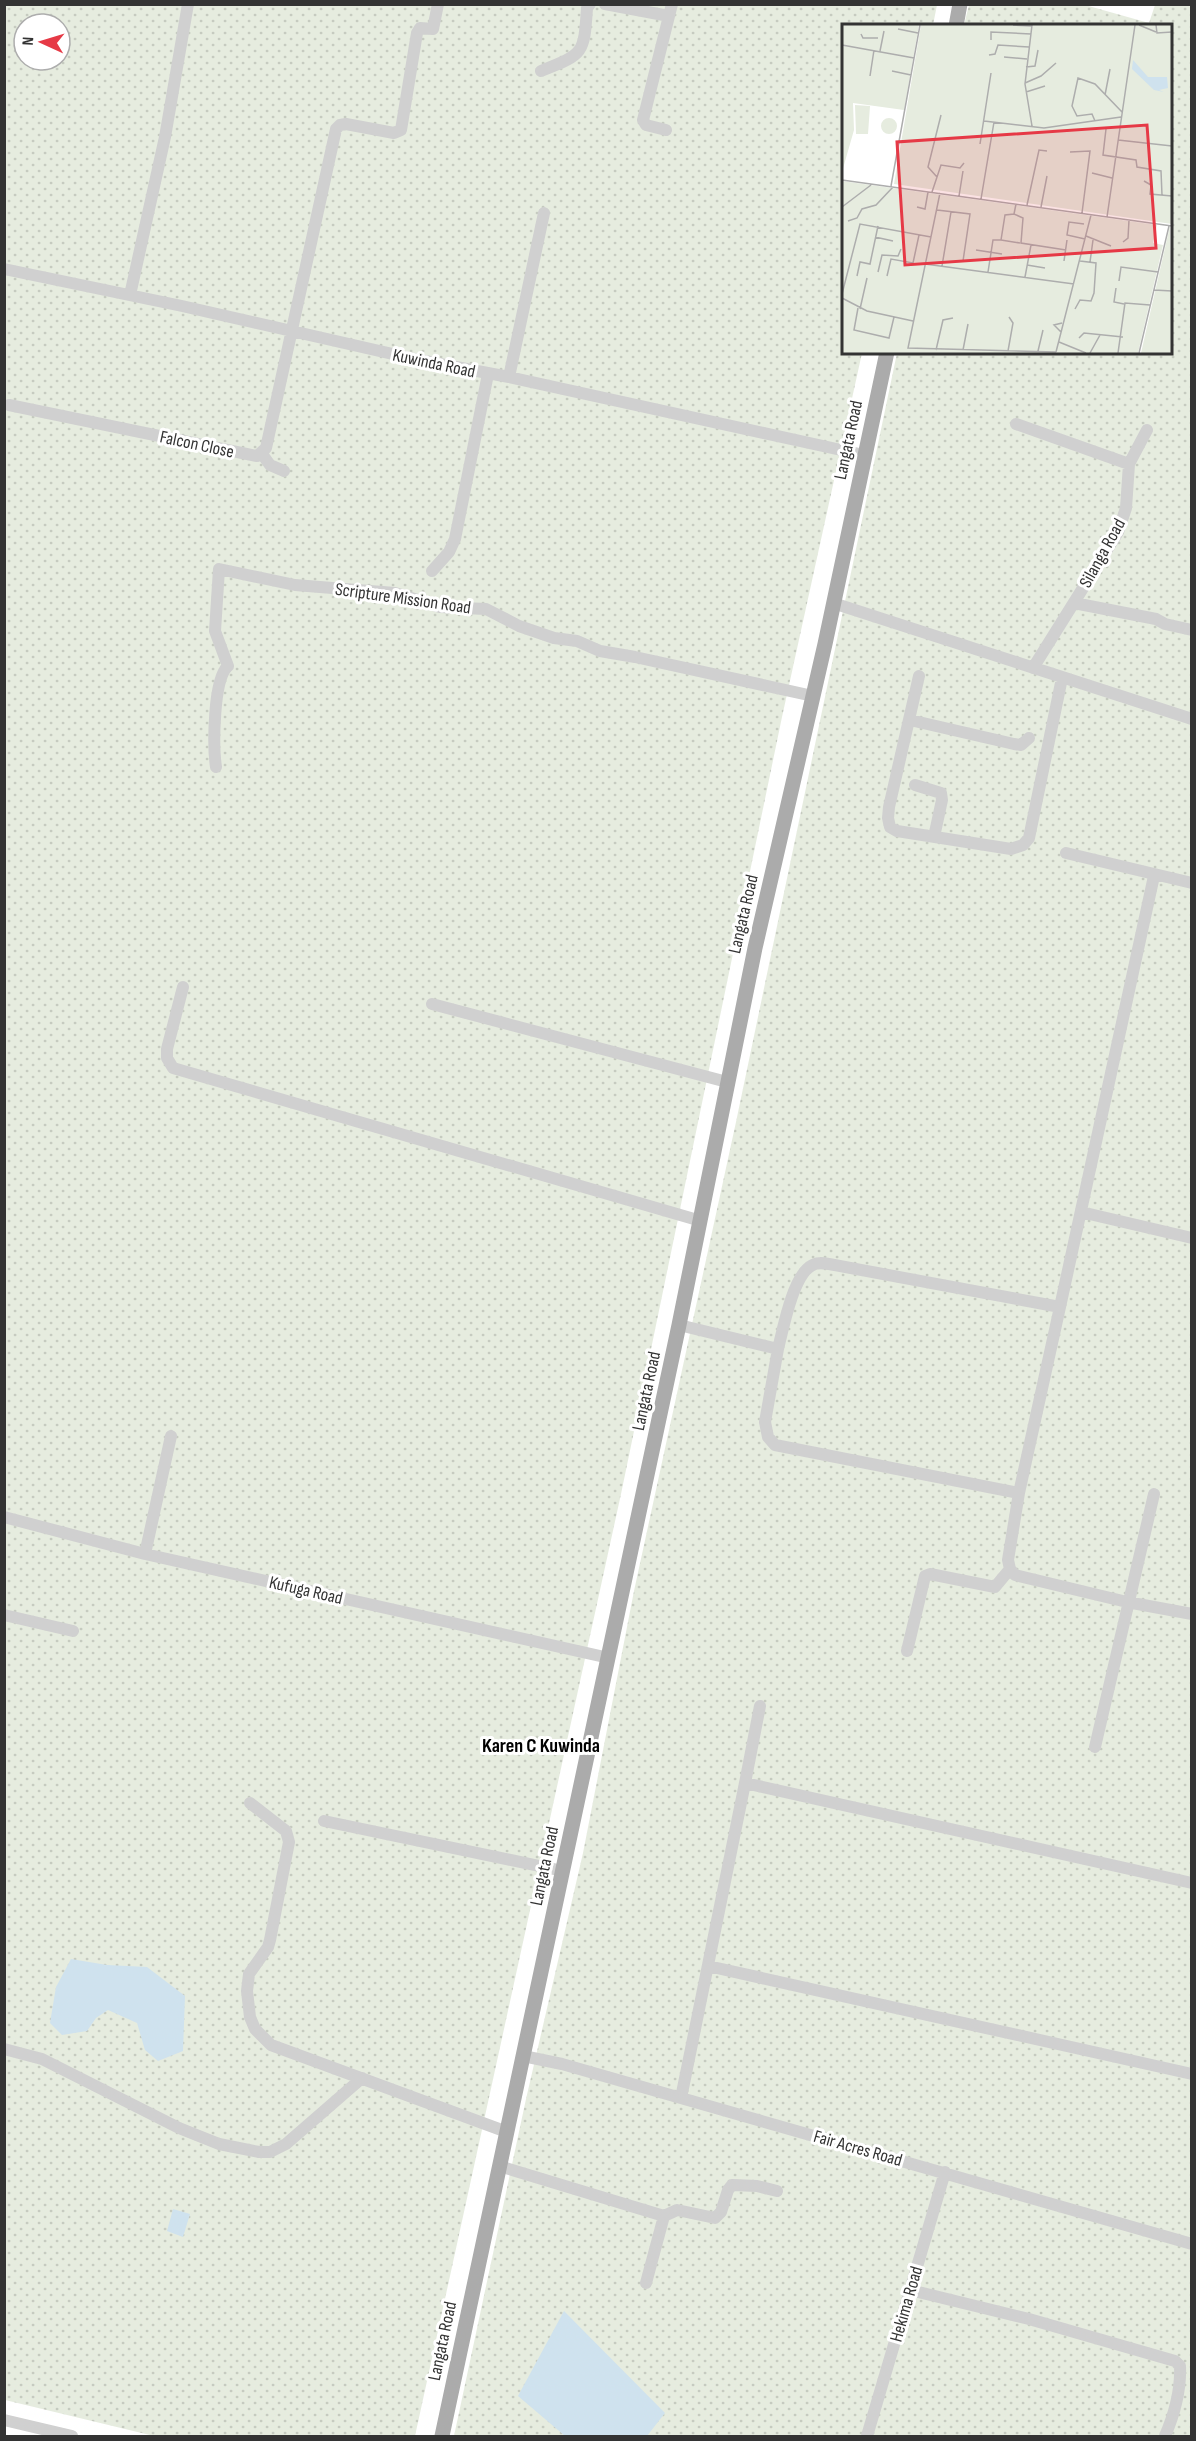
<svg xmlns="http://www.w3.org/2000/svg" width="1196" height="2441" viewBox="0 0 1196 2441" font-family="'Sofia Sans Condensed',sans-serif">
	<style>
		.garden { fill: url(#garden-dots); fill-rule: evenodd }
		.water { fill: #cfe2ee }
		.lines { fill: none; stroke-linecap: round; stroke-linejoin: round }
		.minor { stroke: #d0d0d0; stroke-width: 12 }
		.major { stroke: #ababab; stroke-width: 15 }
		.labels { text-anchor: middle; stroke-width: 6; stroke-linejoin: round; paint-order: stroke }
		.street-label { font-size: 18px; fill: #333; stroke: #fff }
		.neighbourhood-label { font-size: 20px; font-weight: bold; fill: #000; stroke: #fff }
		.inset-road { fill: none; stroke: #adadad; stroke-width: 1.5 }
		.view { fill: #e63946; fill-opacity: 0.15; stroke: #e63946; stroke-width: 3 }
		.inset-edge { fill: none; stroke: #333; stroke-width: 3 }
	</style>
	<defs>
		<pattern id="garden-dots" width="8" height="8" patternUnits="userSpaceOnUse" patternTransform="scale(1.5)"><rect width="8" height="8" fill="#e6ecdf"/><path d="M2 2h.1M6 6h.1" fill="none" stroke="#c6cbc0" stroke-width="1.8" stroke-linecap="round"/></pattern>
	</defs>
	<rect width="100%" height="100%" fill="#fff"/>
	<path class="garden" d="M5,5H937L933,25L844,26V352L862,353L782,717L621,1494L415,2436H154L5,2400ZM24,24H60V60H24Z
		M969,5H1085L1149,23L1155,5H1191V2436H454L526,2099L583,1853L634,1591L736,1122L897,353L1170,352V26L964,25Z"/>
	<path class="water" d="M71,1959L107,1965L147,1967L185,1996L183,2051L158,2061L145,2050L137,2023L108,2010L96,2018L87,2031L62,2035L50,2023L56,1987Z
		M173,2209L190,2214L183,2237L167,2231Z
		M564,2311L665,2413L647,2436H565L518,2396Z"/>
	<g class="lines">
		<path class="minor" d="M605,4L669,16L672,4
			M541,71C584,54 584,54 587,8L590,4
			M666,130L646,125L643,120L669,16
			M4,269L182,306L419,360L509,377L864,455
			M130,295L165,137L188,4
			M509,377L544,213
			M9,405L257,456L266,448L336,129L340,125L346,124L394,133L401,130L417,33L420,28L433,29L438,4
			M1016,424L1129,464
			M262,454L270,465L284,471
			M432,571L449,552L455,539L488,374
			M833,603L1192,719
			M1074,603L1156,619L1165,624L1192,630
			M1033,668L1118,532L1126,508L1129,464L1147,430
			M919,676L889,807L888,818L890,827L897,831L1011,849L1023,845L1029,838L1062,678
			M910,720L1014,744L1021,745L1029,738
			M216,767C213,747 213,679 228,666L215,631L219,569L295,585L395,593L440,607L486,609L519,626L554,638L577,641L600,651L635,657L813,696
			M915,785L941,793L942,800L934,837
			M1066,853L1192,883
			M183,987L167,1049V1058L173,1068L701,1221
			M432,1004L727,1082
			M1081,1212L1192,1238
			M679,1325L778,1349L765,1422L768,1437L775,1445L1019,1493L1008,1560L1010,1569L1015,1575L1127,1602L1192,1614
			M778,1349C783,1329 793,1276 811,1266C816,1262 823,1263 829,1264L1060,1307L1154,876
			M1019,1493L1060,1307
			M4,1517L145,1554L609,1658
			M145,1554L171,1436
			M4,1615L73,1631
			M907,1651L925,1576L930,1574L995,1587L1010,1569
			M1095,1747L1154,1494
			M745,1783L760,1706
			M250,1803L286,1831L289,1842L270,1940L268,1947L249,1974L247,1991L250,2017L255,2029L271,2045L507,2132
			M324,1821L563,1871
			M708,1966L1192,2074
			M4,2049L42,2059L179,2128L219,2144L259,2152H270L286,2144L362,2078
			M523,2056L562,2064L1192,2244
			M681,2098L745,1783L1192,1883
			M499,2166L664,2216L646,2283
			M664,2216L677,2210L715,2218L721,2212L728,2190L732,2185L757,2186L777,2191
			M910,2290L1029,2319L1175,2361L1180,2366C1181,2389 1174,2415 1165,2436
			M4,2420L72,2436
			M867,2436L945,2172"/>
		<path class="major" d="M956,26L960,4
			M442,2436L679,1325L755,948L825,644L887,352"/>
	</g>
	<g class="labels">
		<g class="street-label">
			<text transform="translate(434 363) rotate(12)" y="6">Kuwinda Road</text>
			<text transform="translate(848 440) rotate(-78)" y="6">Langata Road</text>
			<text transform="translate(197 444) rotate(12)" y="6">Falcon Close</text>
			<text transform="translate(1102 553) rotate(-61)" y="6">Silanga Road</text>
			<text transform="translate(403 598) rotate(8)" y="6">Scripture Mission Road</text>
			<text transform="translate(743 914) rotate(-77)" y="6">Langata Road</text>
			<text transform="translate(646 1391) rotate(-78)" y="6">Langata Road</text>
			<text transform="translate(306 1590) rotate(13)" y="6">Kufuga Road</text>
			<text transform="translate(544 1866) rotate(-78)" y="6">Langata Road</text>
			<text transform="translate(858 2148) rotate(16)" y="6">Fair Acres Road</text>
			<text transform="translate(906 2304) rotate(-74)" y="6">Hekima Road</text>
			<text transform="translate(442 2341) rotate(-78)" y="6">Langata Road</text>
		</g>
		<g class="neighbourhood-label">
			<text x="541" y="1752">Karen C Kuwinda</text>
		</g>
	</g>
	<g transform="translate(842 24)">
		<rect width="330" height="330" fill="#fff"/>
		<path d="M13,81L28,82L26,110H14ZM39 102a8 8 0 1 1 16 0a8 8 0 1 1-16 0ZM328,202L330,329H299Z" fill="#e6ecdf"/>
		<path d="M0,1H77L62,86L11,79L12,106L0,148ZM79,1H330V200L52,160ZM0,157L315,201L311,219L321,221L296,329H0Z" fill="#e6ecdf"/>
		<path d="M291,36L306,53H325L326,64L317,66L322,68L312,66L290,45Z" fill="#cfe2ee"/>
		<path class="inset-road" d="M171,1L190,2M297,1L314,8M314,1L315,9L330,8M56,5L76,9M19,10L21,14H36M149,16V8L189,10M0,21L72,34M38,27L42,7M147,31L153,30L156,21L187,23M162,33L185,35M184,43L193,42L196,26M50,47L69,51M28,52L32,26M183,59L199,52L214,39M184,68L203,62M263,71L268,45M142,97L202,104L279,93M253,97L250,90L235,92L230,82L236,54L253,60L280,88M190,102L183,60L190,1M264,105L261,131L294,136L295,143L319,147L320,171M276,116L330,122M138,120L149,49M228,128L248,127L240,189M250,149L270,154M95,153L86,143L99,91M0,156L330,202M302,157L309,161L308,170L330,172M49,162L78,1M90,168L99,141L118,144L122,139M98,169L66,324L214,328M117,172L121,147M139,175L152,98M185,181L197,126L205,127M0,183L29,161M75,183L83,185L86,168M199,183L205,152M95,186L128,190L121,237M172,190L181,194L179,219L224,226M265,193L293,1M6,197L15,194L20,185L34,181L51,163M242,200L227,198L225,211L243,215M244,212L269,222M33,213L51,217M159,216L178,219M281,218L286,214L287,196M134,226L160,230M222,237L225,216M248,238L251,216M83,240L232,260M185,241L203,244M100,242L109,188M36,248L40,231L56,232L59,225M146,248L151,216H159L163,191L172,190L174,180M15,252L18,238L28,240L36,202M45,252L49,235L71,239L77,211M183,253L189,221M277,257L279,243L316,248M274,264L272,278L282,280M312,266L330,267M0,270L18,200L89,213M0,274L25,287L71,297M16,284L12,306L47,314L52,293M18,285L25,254M233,285L238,276L249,277L252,269L254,239L238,237M219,308L212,301L220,299M237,314L242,309L281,313M217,318L244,329M94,326L101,296L111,294M121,326L126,300M166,327L171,299L167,293M196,327L201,306M214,328L249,191M248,329L258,311M276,329L283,279L308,281M297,329L327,202"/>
		<path class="view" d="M305,101L314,224L63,241L55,118Z"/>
		<rect width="330" height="330" class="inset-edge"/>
	</g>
	<rect width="1196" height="2441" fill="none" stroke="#333333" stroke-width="12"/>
	<g transform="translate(42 42) rotate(274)"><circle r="28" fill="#ffffff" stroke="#adadad" stroke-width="1.5"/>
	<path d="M0-4.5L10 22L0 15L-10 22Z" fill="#e63946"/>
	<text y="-9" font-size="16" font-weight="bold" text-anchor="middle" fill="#333333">N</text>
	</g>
</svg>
